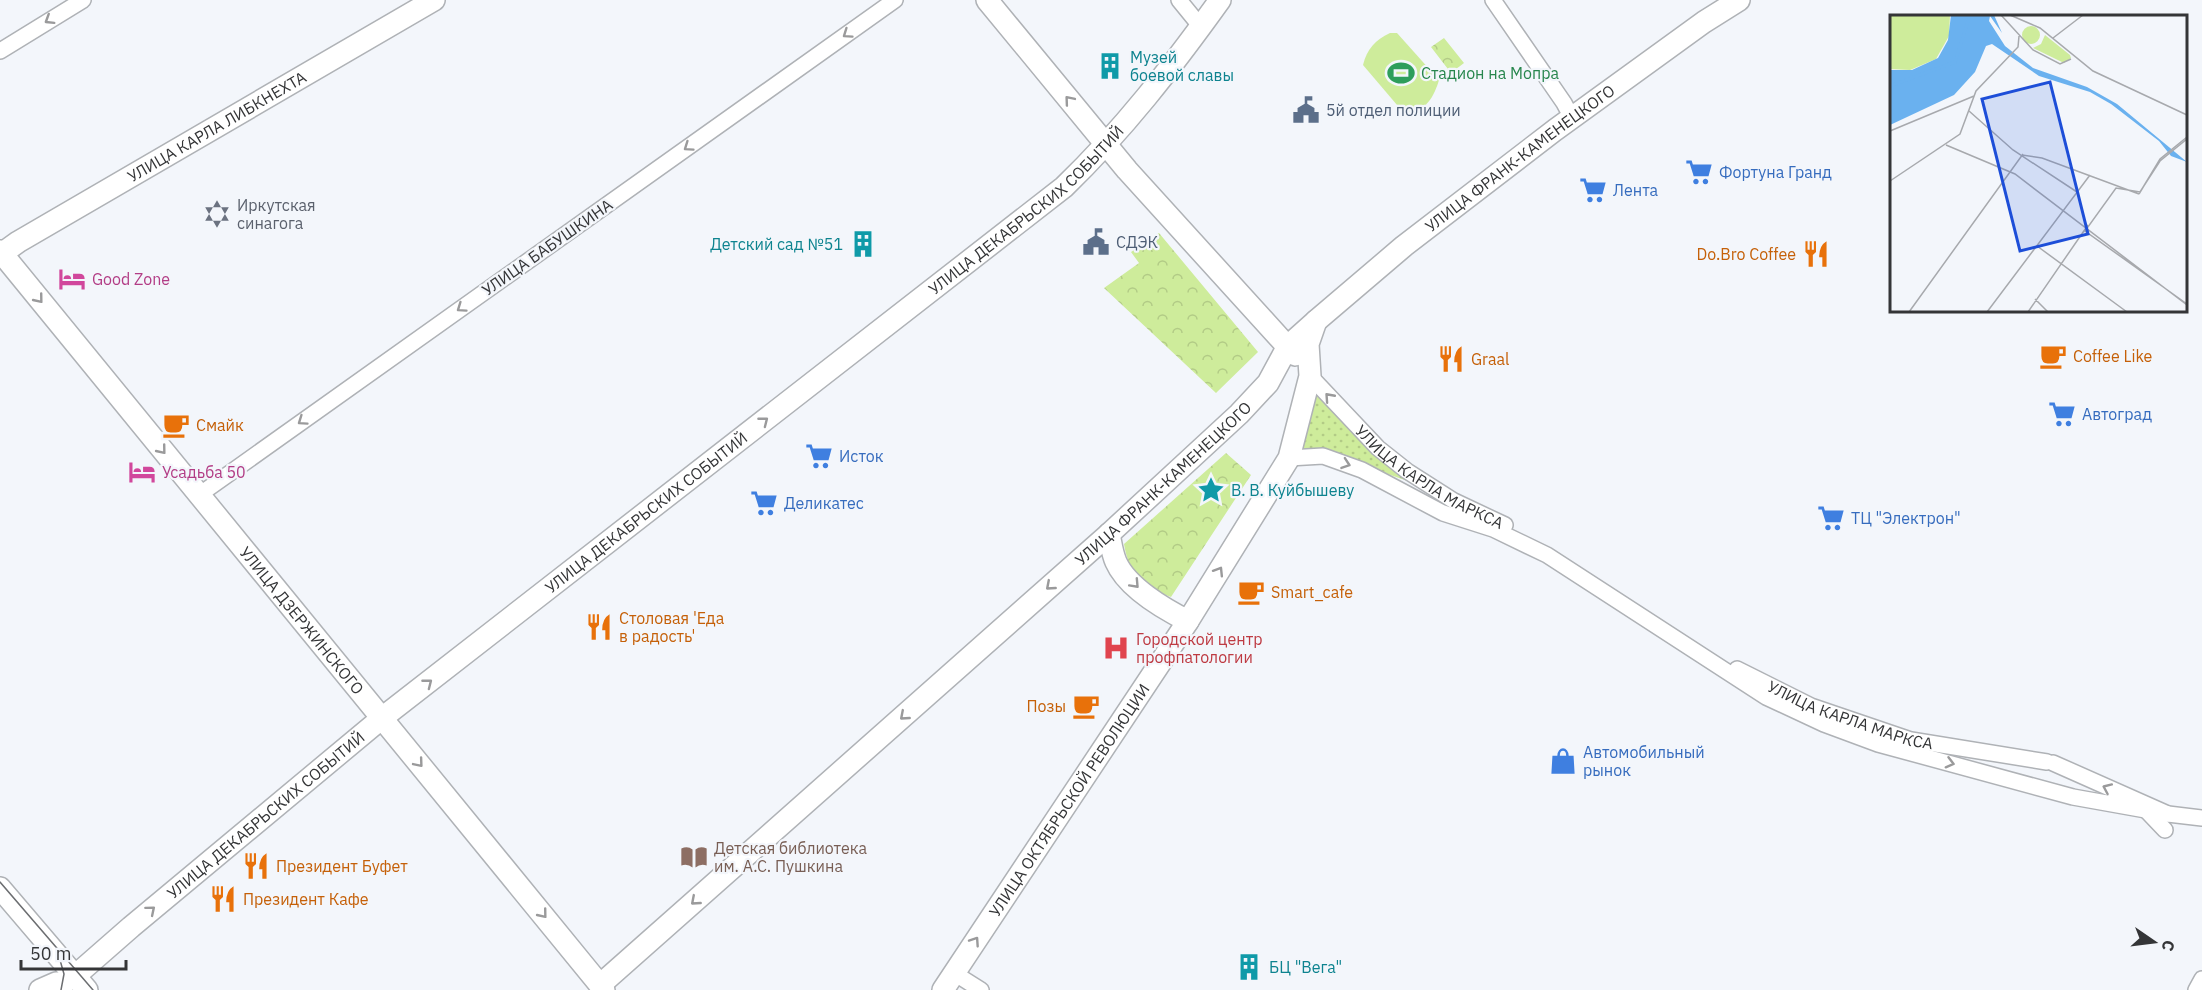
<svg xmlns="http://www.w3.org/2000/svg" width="2202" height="990" viewBox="0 0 2202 990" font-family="'IBM Plex Sans',sans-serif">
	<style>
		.grass { fill: url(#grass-dots) }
		.forest { fill: url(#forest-crowns) }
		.pitch { fill: #ceec9b }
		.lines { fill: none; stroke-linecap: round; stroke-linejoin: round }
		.street-casing { stroke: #afb2b6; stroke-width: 18 }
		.secondary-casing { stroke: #afb2b6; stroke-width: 24 }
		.street { stroke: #fff; stroke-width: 15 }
		.secondary { stroke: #fff; stroke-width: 21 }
		.tram { stroke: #6c6e71; stroke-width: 1.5 }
		.oneway { stroke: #9a9a9b }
		.labels { text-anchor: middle; stroke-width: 4.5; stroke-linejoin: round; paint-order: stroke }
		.culture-label { font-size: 16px; fill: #0d838f; stroke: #f3f6fb; text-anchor: start }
		.leisure-label { font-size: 16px; fill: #27864d; stroke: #f3f6fb; text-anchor: start }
		.service-label { font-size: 16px; fill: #4e5e75; stroke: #f3f6fb; text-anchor: start }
		.street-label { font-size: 16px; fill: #343537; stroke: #f3f6fb }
		.shop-label { font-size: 16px; fill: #366cbe; stroke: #f3f6fb; text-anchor: start }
		.worship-label { font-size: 16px; fill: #5b616d; stroke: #f3f6fb; text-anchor: start }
		.food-label { font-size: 16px; fill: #c56008; stroke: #f3f6fb; text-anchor: start }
		.hotel-label { font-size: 16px; fill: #b23c85; stroke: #f3f6fb; text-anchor: start }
		.health-label { font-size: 16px; fill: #be3a42; stroke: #f3f6fb; text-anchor: start }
		.education-label { font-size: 16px; fill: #785e54; stroke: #f3f6fb; text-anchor: start }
		.inset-river { fill: none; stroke: #6ab1ef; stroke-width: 3 }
		.inset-road { fill: none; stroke: #a7a9ad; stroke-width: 1.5 }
		.view { fill: #1d4ed8; fill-opacity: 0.15; stroke: #1d4ed8; stroke-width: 3 }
		.inset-edge { fill: none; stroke: #343537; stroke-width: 3 }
	</style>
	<defs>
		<pattern id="grass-dots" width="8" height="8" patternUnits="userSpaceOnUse" patternTransform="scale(1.5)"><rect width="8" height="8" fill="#ceec9b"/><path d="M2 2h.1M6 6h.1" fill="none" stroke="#b2cb86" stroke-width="1.8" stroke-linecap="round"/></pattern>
		<pattern id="forest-crowns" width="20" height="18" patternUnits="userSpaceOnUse" patternTransform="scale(1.5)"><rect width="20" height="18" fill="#ceec9b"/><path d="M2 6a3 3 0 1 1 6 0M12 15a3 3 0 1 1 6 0" fill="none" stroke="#b2cb86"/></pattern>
	</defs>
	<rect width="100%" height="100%" fill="#f3f6fb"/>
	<path class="grass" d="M1314,388L1416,484L1325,452L1297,453Z"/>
	<path class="forest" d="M1444,38L1464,63L1451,73L1431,47Z
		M1159,233L1258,352L1216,393L1104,288L1139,263L1131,252Z
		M1226,453L1251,475L1171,597C1142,587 1129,574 1124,544Z"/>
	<path class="pitch" d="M1390,33H1397L1439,80C1434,97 1424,115 1403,112L1363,65C1367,49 1375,40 1390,33Z"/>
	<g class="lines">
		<defs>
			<g id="street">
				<path d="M1179,0L1201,27"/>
				<path d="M1493,0L1564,103L1572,118"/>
				<path d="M0,51L83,0"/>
				<path id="s1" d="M1310,376L1378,448L1407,471L1454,501L1505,525"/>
				<path d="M1289,458L1323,456L1362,470L1443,513L1493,529L1547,555L1766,697L1824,724L1878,744L2073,797L2168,814"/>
				<path d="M199,495L895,0"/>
				<path id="s2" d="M1737,669L1811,706L1911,740L2047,762"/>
				<path d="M2053,763L2168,814L2202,818"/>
				<path d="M2145,809L2165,830"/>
				<path d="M954,973L981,990"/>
				<path d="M2196,990L2202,979"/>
			</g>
			<g id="secondary">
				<path d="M987,0L1127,170L1295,355"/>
				<path id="s3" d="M0,251L604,990"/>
				<path id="s4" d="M0,255L18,242L434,0"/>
				<path d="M1109,534C1111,543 1112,553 1116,562C1127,587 1164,609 1188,621"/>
				<path d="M0,888L87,990"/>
				<path id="s5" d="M600,985L1109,534L1239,414L1268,383L1288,346L1316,321L1404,246L1555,130L1704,22L1739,0"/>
				<path id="s6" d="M40,990L56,983H63L75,976L131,927L382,718L1064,187C1123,130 1172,67 1220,0"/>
				<path id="s7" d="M943,990L1188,621L1289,458L1310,376L1308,344L1316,321"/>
			</g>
		</defs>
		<use href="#street" class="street-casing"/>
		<use href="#secondary" class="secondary-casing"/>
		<use href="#street" class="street"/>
		<use href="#secondary" class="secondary"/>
		<path class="tram" d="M0,882L93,990
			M58,953L64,974L61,990"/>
	</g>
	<defs><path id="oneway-chevron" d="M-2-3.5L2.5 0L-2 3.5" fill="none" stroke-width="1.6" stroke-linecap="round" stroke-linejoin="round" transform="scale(1.5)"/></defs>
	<g class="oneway">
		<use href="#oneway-chevron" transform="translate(49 20) rotate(148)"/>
		<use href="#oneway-chevron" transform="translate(847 34) rotate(145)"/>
		<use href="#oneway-chevron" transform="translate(1069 100) rotate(-130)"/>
		<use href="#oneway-chevron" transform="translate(688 147) rotate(145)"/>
		<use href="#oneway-chevron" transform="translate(39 299) rotate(51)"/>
		<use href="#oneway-chevron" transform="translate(461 308) rotate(145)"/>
		<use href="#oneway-chevron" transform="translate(1329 397) rotate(-132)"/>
		<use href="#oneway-chevron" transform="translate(302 421) rotate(145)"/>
		<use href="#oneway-chevron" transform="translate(764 421) rotate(-38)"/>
		<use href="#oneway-chevron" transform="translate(162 450) rotate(51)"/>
		<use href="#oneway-chevron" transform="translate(1346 464) rotate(19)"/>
		<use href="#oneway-chevron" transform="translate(1219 571) rotate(-58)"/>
		<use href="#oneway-chevron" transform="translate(1135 584) rotate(47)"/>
		<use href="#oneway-chevron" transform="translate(1050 586) rotate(139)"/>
		<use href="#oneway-chevron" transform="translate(428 683) rotate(-38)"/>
		<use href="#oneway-chevron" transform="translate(904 716) rotate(139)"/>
		<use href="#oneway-chevron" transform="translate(419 763) rotate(50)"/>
		<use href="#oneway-chevron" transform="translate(1950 763) rotate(15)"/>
		<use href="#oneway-chevron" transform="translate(2107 788) rotate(-156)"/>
		<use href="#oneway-chevron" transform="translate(695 901) rotate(139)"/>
		<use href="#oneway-chevron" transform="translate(151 910) rotate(-40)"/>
		<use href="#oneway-chevron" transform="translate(543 914) rotate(51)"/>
		<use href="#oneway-chevron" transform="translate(975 941) rotate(-56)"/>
	</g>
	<defs>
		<symbol id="building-bare" viewBox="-9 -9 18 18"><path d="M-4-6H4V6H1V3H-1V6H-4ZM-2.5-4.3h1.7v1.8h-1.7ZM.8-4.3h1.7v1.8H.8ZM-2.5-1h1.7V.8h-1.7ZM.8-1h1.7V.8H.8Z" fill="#0f9aa8" stroke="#f3f6fb" stroke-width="2.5" paint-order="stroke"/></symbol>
		<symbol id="stadium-bare" viewBox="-9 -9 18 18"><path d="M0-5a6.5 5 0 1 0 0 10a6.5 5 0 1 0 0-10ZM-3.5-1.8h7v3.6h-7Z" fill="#2e9e5b" stroke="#f3f6fb" stroke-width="2.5" paint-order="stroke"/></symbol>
		<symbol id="civic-bare" viewBox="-9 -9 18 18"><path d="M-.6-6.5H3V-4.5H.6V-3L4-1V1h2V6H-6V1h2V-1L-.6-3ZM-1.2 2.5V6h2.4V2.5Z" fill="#5c6f8a" stroke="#f3f6fb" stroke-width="2.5" paint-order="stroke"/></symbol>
		<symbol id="supermarket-bare" viewBox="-9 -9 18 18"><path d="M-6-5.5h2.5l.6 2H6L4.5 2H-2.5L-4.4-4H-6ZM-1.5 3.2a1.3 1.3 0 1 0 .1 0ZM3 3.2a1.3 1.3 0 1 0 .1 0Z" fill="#3f7fe0" stroke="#f3f6fb" stroke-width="2.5" paint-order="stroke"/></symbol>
		<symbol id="synagogue-bare" viewBox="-9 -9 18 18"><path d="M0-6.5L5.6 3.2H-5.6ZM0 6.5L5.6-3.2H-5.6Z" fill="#6b7280" stroke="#f3f6fb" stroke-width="2.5" paint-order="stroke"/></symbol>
		<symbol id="restaurant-bare" viewBox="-9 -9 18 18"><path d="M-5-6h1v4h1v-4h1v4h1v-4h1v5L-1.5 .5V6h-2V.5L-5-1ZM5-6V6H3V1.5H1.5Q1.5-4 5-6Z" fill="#e8710a" stroke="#f3f6fb" stroke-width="2.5" paint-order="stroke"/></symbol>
		<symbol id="hotel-bare" viewBox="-9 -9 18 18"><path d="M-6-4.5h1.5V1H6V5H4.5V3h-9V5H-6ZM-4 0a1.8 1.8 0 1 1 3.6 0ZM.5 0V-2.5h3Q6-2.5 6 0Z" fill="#d1479c" stroke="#f3f6fb" stroke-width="2.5" paint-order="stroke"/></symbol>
		<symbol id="cafe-bare" viewBox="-9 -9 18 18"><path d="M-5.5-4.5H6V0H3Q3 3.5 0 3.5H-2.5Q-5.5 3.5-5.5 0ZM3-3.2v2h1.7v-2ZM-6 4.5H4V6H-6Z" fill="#e8710a" stroke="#f3f6fb" stroke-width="2.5" paint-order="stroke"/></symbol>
		<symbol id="sight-bare" viewBox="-9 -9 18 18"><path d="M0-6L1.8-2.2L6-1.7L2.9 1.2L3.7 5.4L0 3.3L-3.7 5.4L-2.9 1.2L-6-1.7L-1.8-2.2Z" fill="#0f9aa8" stroke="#f3f6fb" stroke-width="2.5" paint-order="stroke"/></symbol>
		<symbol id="hospital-bare" viewBox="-9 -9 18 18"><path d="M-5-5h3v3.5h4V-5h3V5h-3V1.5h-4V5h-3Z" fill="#e0444e" stroke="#f3f6fb" stroke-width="2.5" paint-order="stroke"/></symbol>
		<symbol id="shop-bare" viewBox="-9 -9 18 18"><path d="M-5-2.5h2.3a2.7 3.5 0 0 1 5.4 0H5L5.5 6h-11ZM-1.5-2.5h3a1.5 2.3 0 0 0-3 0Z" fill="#3f7fe0" stroke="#f3f6fb" stroke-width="2.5" paint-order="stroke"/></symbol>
		<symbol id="library-bare" viewBox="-9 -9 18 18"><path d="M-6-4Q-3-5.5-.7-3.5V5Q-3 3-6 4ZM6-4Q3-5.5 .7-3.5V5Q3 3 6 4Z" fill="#8d6e63" stroke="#f3f6fb" stroke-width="2.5" paint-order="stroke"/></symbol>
	</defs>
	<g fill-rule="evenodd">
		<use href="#building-bare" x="1091" y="47" width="38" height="38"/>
		<use href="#stadium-bare" x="1382" y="54" width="38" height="38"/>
		<use href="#civic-bare" x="1287" y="91" width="38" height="38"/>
		<use href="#supermarket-bare" x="1680" y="153" width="38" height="38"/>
		<use href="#supermarket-bare" x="1574" y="171" width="38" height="38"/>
		<use href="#synagogue-bare" x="198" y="195" width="38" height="38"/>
		<use href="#civic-bare" x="1077" y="223" width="38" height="38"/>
		<use href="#building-bare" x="844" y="225" width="38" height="38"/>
		<use href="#restaurant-bare" x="1797" y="235" width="38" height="38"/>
		<use href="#hotel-bare" x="53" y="260" width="38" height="38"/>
		<use href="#cafe-bare" x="2034" y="337" width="38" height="38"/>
		<use href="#restaurant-bare" x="1432" y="340" width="38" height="38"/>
		<use href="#supermarket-bare" x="2043" y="395" width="38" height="38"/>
		<use href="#cafe-bare" x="157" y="406" width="38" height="38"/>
		<use href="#supermarket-bare" x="800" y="437" width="38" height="38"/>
		<use href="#hotel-bare" x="123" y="453" width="38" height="38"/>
		<use href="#sight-bare" x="1192" y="471" width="38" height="38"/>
		<use href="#supermarket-bare" x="745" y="484" width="38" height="38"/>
		<use href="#supermarket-bare" x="1812" y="499" width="38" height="38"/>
		<use href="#cafe-bare" x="1232" y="573" width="38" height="38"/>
		<use href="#restaurant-bare" x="580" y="608" width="38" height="38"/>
		<use href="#hospital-bare" x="1097" y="629" width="38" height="38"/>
		<use href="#cafe-bare" x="1067" y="687" width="38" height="38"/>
		<use href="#shop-bare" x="1544" y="742" width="38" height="38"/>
		<use href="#library-bare" x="675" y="838" width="38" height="38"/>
		<use href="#restaurant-bare" x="237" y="847" width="38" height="38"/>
		<use href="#restaurant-bare" x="204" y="880" width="38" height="38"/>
		<use href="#building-bare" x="1230" y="948" width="38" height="38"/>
	</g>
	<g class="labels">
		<g class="culture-label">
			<text x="1130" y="63">Музей<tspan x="1130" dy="18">боевой славы</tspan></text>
			<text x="843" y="250" text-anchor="end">Детский сад №51</text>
			<text x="1231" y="496">В. В. Куйбышеву</text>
			<text x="1269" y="973">БЦ "Вега"</text>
		</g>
		<g class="leisure-label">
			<text x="1421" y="79">Стадион на Мопра</text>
		</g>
		<g class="service-label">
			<text x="1326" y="116">5й отдел полиции</text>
			<text x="1116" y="248">СДЭК</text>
		</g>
		<g class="street-label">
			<text dy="6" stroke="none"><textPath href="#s4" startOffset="252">УЛИЦА КАРЛА ЛИБКНЕХТА</textPath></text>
			<text dy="6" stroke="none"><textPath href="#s5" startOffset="1240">УЛИЦА ФРАНК-КАМЕНЕЦКОГО</textPath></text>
			<text dy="6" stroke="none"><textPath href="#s6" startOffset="1260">УЛИЦА ДЕКАБРЬСКИХ СОБЫТИЙ</textPath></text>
			<text transform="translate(547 247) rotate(-35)" y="6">УЛИЦА БАБУШКИНА</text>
			<text dy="6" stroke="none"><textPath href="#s1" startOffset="158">УЛИЦА КАРЛА МАРКСА</textPath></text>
			<text dy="6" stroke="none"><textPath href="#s5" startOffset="754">УЛИЦА ФРАНК-КАМЕНЕЦКОГО</textPath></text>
			<text dy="6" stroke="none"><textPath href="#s6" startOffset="774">УЛИЦА ДЕКАБРЬСКИХ СОБЫТИЙ</textPath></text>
			<text dy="6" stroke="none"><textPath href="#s3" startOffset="477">УЛИЦА ДЗЕРЖИНСКОГО</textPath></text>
			<text dy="6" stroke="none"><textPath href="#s2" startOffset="123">УЛИЦА КАРЛА МАРКСА</textPath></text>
			<text dy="6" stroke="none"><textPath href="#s7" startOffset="228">УЛИЦА ОКТЯБРЬСКОЙ РЕВОЛЮЦИИ</textPath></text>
			<text dy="6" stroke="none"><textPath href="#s6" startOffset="288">УЛИЦА ДЕКАБРЬСКИХ СОБЫТИЙ</textPath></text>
		</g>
		<g class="shop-label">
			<text x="1719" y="178">Фортуна Гранд</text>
			<text x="1613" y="196">Лента</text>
			<text x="2082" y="420">Автоград</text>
			<text x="839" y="462">Исток</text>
			<text x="784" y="509">Деликатес</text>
			<text x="1851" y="524">ТЦ "Электрон"</text>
			<text x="1583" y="758">Автомобильный<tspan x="1583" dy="18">рынок</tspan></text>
		</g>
		<g class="worship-label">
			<text x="237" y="211">Иркутская<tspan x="237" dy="18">синагога</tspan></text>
		</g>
		<g class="food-label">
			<text x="1796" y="260" text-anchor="end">Do.Bro Coffee</text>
			<text x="2073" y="362">Coffee Like</text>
			<text x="1471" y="365">Graal</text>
			<text x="196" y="431">Смайк</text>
			<text x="1271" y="598">Smart_cafe</text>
			<text x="619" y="624">Столовая 'Еда<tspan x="619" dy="18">в радость'</tspan></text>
			<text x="1066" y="712" text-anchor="end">Позы</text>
			<text x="276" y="872">Президент Буфет</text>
			<text x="243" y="905">Президент Кафе</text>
		</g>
		<g class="hotel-label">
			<text x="92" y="285">Good Zone</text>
			<text x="162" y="478">Усадьба 50</text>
		</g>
		<g class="health-label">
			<text x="1136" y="645">Городской центр<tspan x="1136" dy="18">профпатологии</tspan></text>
		</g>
		<g class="education-label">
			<text x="714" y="854">Детская библиотека<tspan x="714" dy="18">им. А.С. Пушкина</tspan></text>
		</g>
	</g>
	<g transform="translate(1890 15)">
		<rect width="297" height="297" fill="#f3f6fb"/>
		<path d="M155,20L180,40L181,43L174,48L143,33L151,29Z" fill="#ceec9b"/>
		<path d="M132 20a9 9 0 1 1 18 0a9 9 0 1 1-18 0Z" fill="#ceec9b"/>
		<path d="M0,0H60L59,21L46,44L20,55L0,54Z" fill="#ceec9b"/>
		<path d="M61,0H104L112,18L100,1L99,6L115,31L143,53L197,72L227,89L297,147L281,141L269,126L221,89L200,77L149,61L102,29L96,31L85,57L64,80L0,110V55H22L48,43L58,25Z" fill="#6ab1ef"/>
		<path class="inset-river" d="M0,71L65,47L80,0"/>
		<path class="inset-road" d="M111,0L143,35L170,49L181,44M120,0L150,13L203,56L297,100M163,23L193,0M79,96L123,135L187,177M0,116L84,81M297,124L270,146L250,177L226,173L195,216L297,289M56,130L125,159L297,290M132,140L152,143L249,179M0,166L70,119L86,76L128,32L129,21M249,179L270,144L297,122M147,231L237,297M145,284L158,297M19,297L133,139M97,297L200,160M138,297L198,210"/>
		<path class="view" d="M160,67L198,219L130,236L92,84Z"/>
		<rect width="297" height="297" class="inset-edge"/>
	</g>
	<g transform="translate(2154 942) rotate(104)" stroke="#f3f6fb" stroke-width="4.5" paint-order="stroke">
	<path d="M0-4.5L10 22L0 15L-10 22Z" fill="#343537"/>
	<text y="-9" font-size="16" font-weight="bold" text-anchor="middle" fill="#343537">С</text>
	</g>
	<path d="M21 960v9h105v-9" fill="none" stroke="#343537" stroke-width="3"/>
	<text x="30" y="960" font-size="18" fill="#343537" stroke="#f3f6fb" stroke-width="4.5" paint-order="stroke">50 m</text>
</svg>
